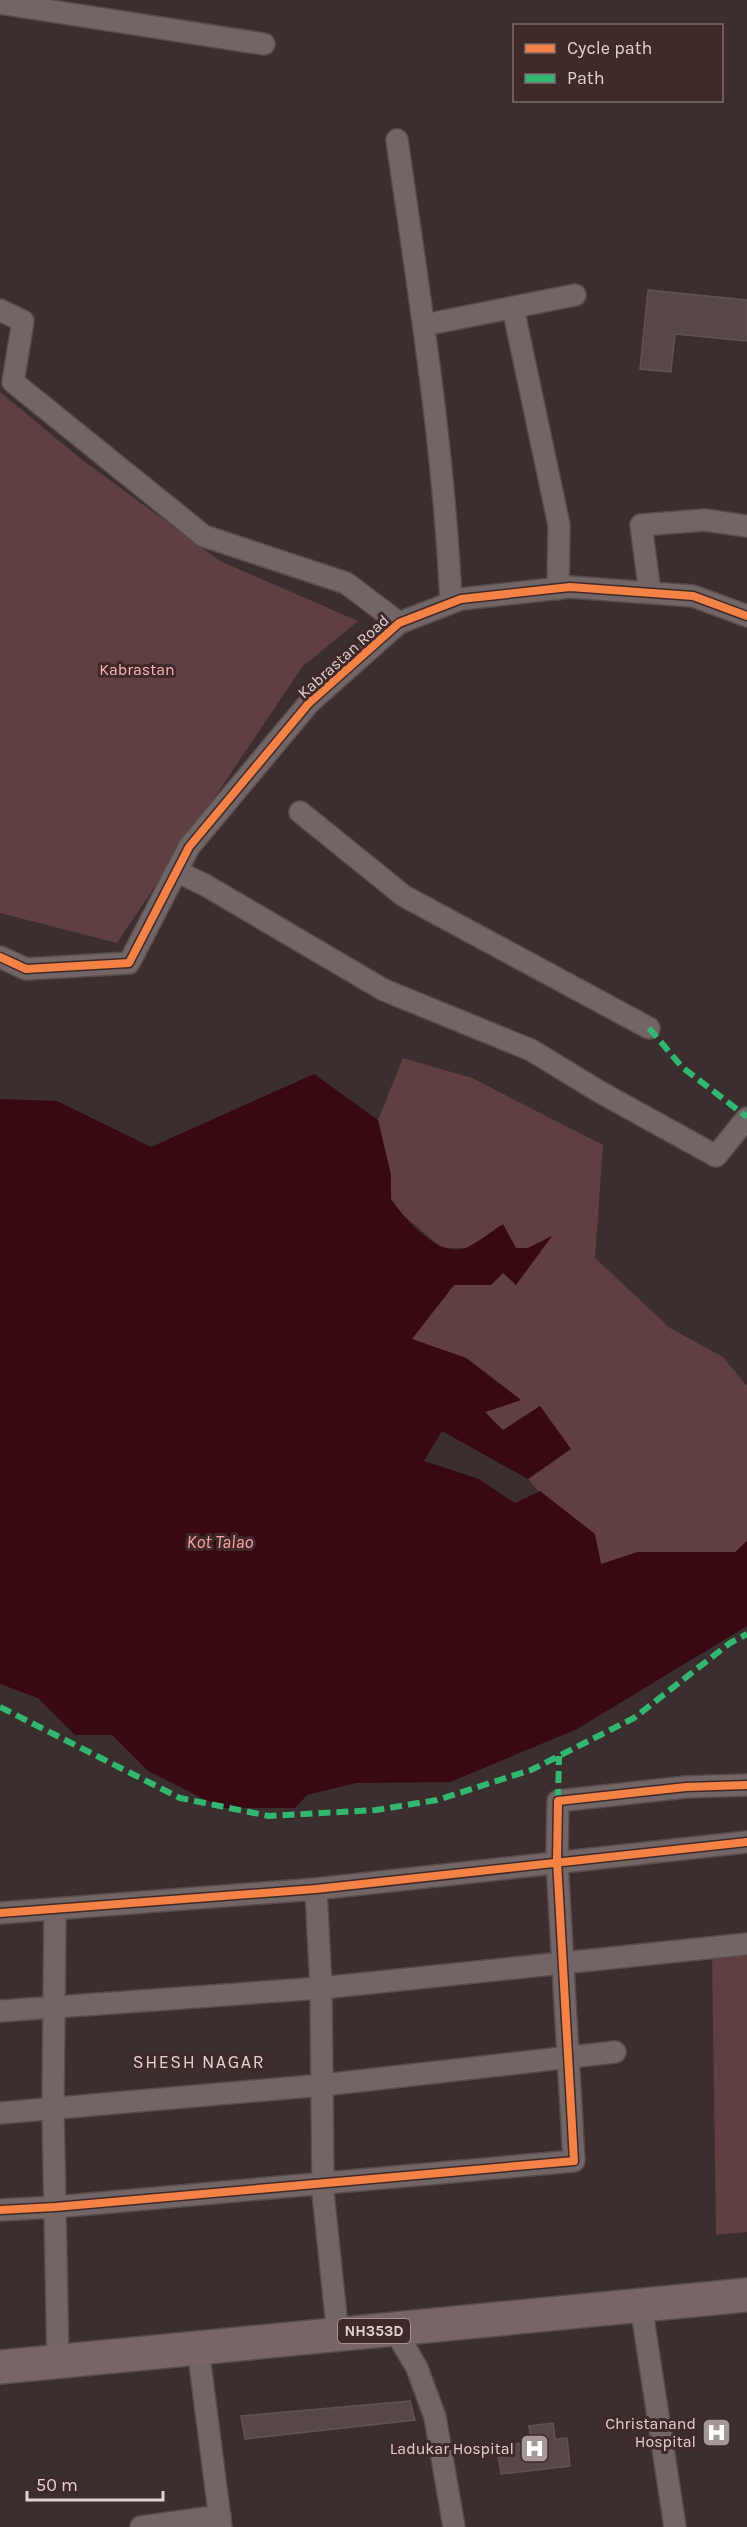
<svg xmlns="http://www.w3.org/2000/svg" width="747" height="2527" viewBox="0 0 747 2527" font-family="Karla,sans-serif">
	<style>
		.green { fill: #603f40 }
		.water { fill: #380910 }
		.building { fill: #584748; stroke: #5e5252; stroke-width: 1.5 }
		.lines { fill: none; stroke-linecap: round; stroke-linejoin: round }
		.street-casing { stroke: #574c4c; stroke-width: 24 }
		.highway-casing { stroke: #574c4c; stroke-width: 36 }
		.street { stroke: #716566; stroke-width: 21 }
		.highway { stroke: #7a6566; stroke-width: 33 }
		.quiet { stroke: #33b770; stroke-width: 6; stroke-dasharray: 12 6; stroke-linecap: butt }
		.cycleway-casing { stroke: #402929; stroke-width: 11 }
		.cycleway { stroke: #f48246; stroke-width: 8 }
		.labels { text-anchor: middle; stroke-width: 6; stroke-linejoin: round; paint-order: stroke }
		.shield { fill: #402929; stroke: #b19f9f; stroke-width: 1.5 }
		.shield-label { font-size: 15px; font-weight: bold; fill: #e1d1d1 }
		.street-label { font-size: 16px; fill: #e1d1d1; stroke: #402929 }
		.park-label { font-size: 16px; fill: #fdb3b4; stroke: #402929 }
		.poi-label { font-size: 16px; fill: #e1d1d1; stroke: #402929; text-anchor: end }
		.water-label { font-size: 18px; font-style: italic; fill: #fda2a5; stroke: #402929 }
		.neighbourhood-label { font-size: 18px; letter-spacing: 1.5px; fill: #e1d1d1; stroke: #402929 }
	</style>
	<rect width="100%" height="100%" fill="#3b2e2e"/>
	<path class="green" d="M0,392L81,459L220,561L358,621L302,667L117,943L0,913Z
		M403,1058L472,1078L603,1145L595,1258L670,1328L723,1357L747,1386V1541L736,1552H638L601,1564L528,1479L570,1449L540,1406L503,1431L485,1412L521,1400L466,1358L411,1339L454,1285L466,1248H442L403,1215L391,1199V1175L378,1120Z
		M747,1950V2232L716,2235L712,1952Z"/>
	<path class="water" d="M314,1074L378,1120L391,1175V1199C405,1220 440,1260 468,1247C480,1241 492,1231 503,1224L516,1248H528L552,1236L516,1285L503,1273L491,1285H454L412,1339L466,1358L521,1400L485,1412L503,1430L540,1406L571,1449L528,1479L442,1431L424,1461L479,1479L515,1503L540,1491L595,1534L601,1564L638,1552H735L747,1541V1626L577,1729L450,1782L356,1783L307,1795L295,1808H222L148,1771L112,1735H75L38,1698L0,1684V1099L57,1101L151,1147Z"/>
	<path class="building" d="M648,290L747,300V341L675,334L671,372L640,369Z
		M410,2401L415,2420L245,2439L241,2416Z
		M553,2423L555,2439L567,2438L570,2466L501,2474L497,2446L531,2442L529,2426Z"/>
	<g class="lines">
		<defs>
			<path id="street" d="M0,3L264,44
				M397,140C419,294 444,447 451,603
				M513,308L559,525L558,589
				M0,310L23,321L13,382L204,536L346,583L399,623
				M424,325L575,295
				M650,593L641,525L705,520L747,526
				M300,812L404,896L649,1028
				M176,871L205,885L384,990L531,1050L600,1092L716,1156L747,1118
				M0,957L26,969L129,963L189,847L309,703L399,623L461,599L570,587L693,596L747,616
				M316,1889L321,1988L323,2193L338,2335
				M55,1909L53,2109L58,2362
				M0,1913L316,1889L747,1842
				M0,2011L321,1988L747,1944
				M0,2113L323,2085L615,2052
				M0,2210L55,2207L574,2161L557,1861L558,1801L686,1787L747,1785
				M641,2305L675,2527
				M394,2329L417,2368L435,2417L454,2527
				M198,2348L221,2527
				M141,2527L220,2516"/>
			<path id="highway" d="M0,2367L747,2295"/>
		</defs>
		<use href="#street" class="street-casing"/>
		<use href="#highway" class="highway-casing"/>
		<use href="#street" class="street"/>
		<use href="#highway" class="highway"/>
		<path class="quiet" d="M649,1028L682,1067L747,1117
			M0,1707L180,1798L269,1816L376,1810L437,1800L531,1770L634,1718L730,1643L747,1634
			M558,1801L559,1756"/>
		<defs>
			<path id="cycleway" d="M0,957L26,969L129,963L189,847L309,703L399,623L461,599L570,587L693,596L747,616
				M0,1913L316,1889L747,1842
				M0,2210L55,2207L574,2161L557,1861L558,1801L686,1787L747,1785"/>
		</defs>
		<use href="#cycleway" class="cycleway-casing"/>
		<use href="#cycleway" class="cycleway"/>
	</g>
	<defs>
		<symbol id="hospital-square" viewBox="-11 -11 22 22"><rect x="-9" y="-9" width="18" height="18" rx="4" fill="#a79898" stroke="#402929"/><path d="M-5-5h3v3.5h4V-5h3V5h-3V1.5h-4V5h-3Z" fill="#fff"/></symbol>
	</defs>
	<g fill-rule="evenodd">
		<use href="#hospital-square" x="700" y="2416" width="33" height="33"/>
		<use href="#hospital-square" x="518" y="2432" width="33" height="33"/>
	</g>
	<g class="labels">
		<rect class="shield" x="338" y="2319" width="72" height="24" rx="4.5"/>
		<g class="shield-label">
			<text x="374" y="2336">NH353D</text>
		</g>
		<g class="street-label">
			<text transform="translate(343 656) rotate(-42)" y="6">Kabrastan Road</text>
		</g>
		<g class="park-label">
			<text x="137" y="675">Kabrastan</text>
		</g>
		<g class="poi-label">
			<text x="696" y="2429">Christanand<tspan x="696" dy="18">Hospital</tspan></text>
			<text x="514" y="2454">Ladukar Hospital</text>
		</g>
		<g class="water-label">
			<text x="220" y="1548">Kot Talao</text>
		</g>
		<g class="neighbourhood-label">
			<text x="199" y="2068">SHESH NAGAR</text>
		</g>
	</g>
	<rect x="513" y="24" width="210" height="78" fill="#402929" stroke="#806c6c" stroke-width="1.5"/>
	<rect x="525" y="44" width="30" height="9" fill="#f48246" stroke="#806c6c" stroke-width="1.5"/>
	<text x="567" y="54" font-size="18" fill="#e1d1d1">Cycle path</text>
	<rect x="525" y="74" width="30" height="9" fill="#33b770" stroke="#806c6c" stroke-width="1.5"/>
	<text x="567" y="84" font-size="18" fill="#e1d1d1">Path</text>
	<path d="M27 2491v9h136v-9" fill="none" stroke="#e1d1d1" stroke-width="3"/>
	<text x="36" y="2491" font-size="18" fill="#e1d1d1" stroke="#402929" stroke-width="4.5" paint-order="stroke">50 m</text>
</svg>
